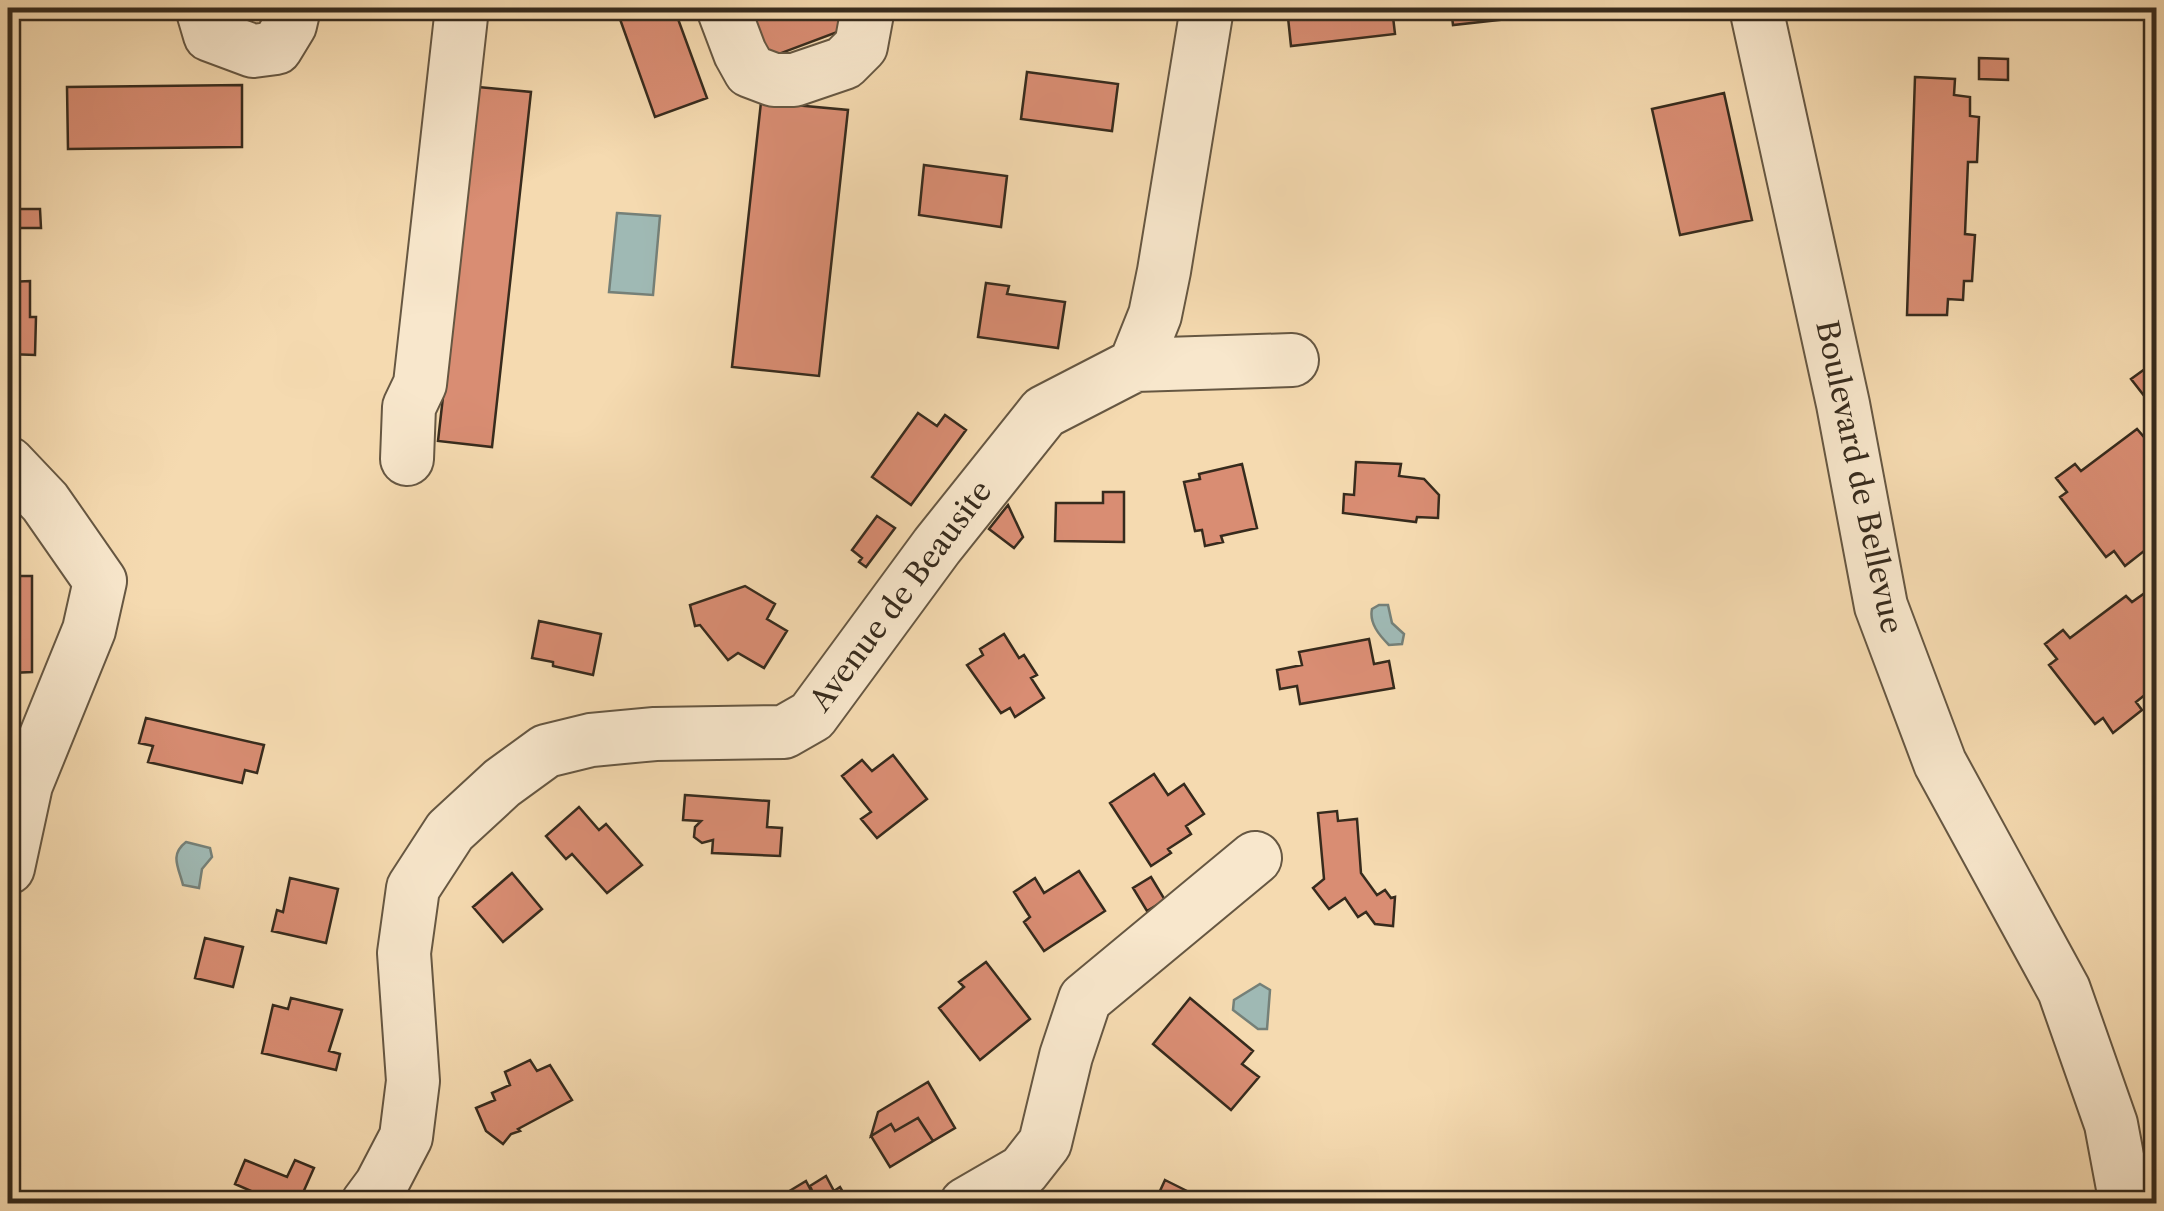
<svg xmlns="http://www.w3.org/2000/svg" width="2164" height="1211" viewBox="0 0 2164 1211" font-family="'Libre Caslon Text',serif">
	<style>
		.water { fill: #9fb9b4; stroke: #758078; stroke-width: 2.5 }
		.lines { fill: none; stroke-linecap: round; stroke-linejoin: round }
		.stream { stroke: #758078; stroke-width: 10 }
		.building { fill: #d98d73; stroke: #372b1d; stroke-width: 2.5 }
		.minor-casing { stroke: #665742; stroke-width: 56 }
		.minor { stroke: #f8e7cc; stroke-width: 52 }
		.labels { text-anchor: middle; stroke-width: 10; stroke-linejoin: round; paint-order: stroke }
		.street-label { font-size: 30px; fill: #372b1d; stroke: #f8e7cc }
	</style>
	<rect width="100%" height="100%" fill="#f5dab0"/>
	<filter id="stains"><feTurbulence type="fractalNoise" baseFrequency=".002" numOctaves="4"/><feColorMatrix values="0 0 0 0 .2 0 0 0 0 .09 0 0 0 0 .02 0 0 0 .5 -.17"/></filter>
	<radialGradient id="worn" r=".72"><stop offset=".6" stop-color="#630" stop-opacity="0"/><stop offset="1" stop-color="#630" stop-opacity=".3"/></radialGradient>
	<path class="water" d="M617,213L660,216L653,295L609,292Z
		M1379,605H1388L1392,623L1404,634L1402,644L1389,645C1379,635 1369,623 1372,609Z
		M186,842L210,848L212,857L202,869L199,888L183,885C179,868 169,855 186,842Z
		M1260,984L1270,990L1267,1029H1258L1233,1010L1234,1000Z"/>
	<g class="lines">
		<path class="stream" d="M8,20L10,8"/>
	</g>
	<path class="building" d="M616,8H674L707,98L655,117Z
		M740,8H840L848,28L760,61Z
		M1287,8H1392L1395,34L1291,46Z
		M1451,8H1609L1453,25Z
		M1979,58L2008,59V80L1979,79Z
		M1027,72L1118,84L1112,131L1021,119Z
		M1915,77L1955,79L1954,95L1970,97V116L1979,117L1977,162H1968L1965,234L1975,235L1972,281H1964L1963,300L1948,299L1947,315H1907Z
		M242,85V147L68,149L67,87Z
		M478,87L531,92L492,447L438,441Z
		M1724,93L1752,220L1680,235L1652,109Z
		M761,102L848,110L819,376L732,367Z
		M924,165L1007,176L1001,227L919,215Z
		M8,209H40L41,228H8Z
		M30,281V317H36L35,355L8,354V282Z
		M986,283L1009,286L1007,294L1065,302L1058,348L978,337Z
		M2156,361V411L2131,379Z
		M918,413L937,426L945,415L966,430L911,505L872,477Z
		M2156,428V529L2148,536L2153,544L2125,566L2114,551L2106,557L2060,497L2067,492L2056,478L2075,464L2081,471L2137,429L2144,437Z
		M1356,462L1401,464L1399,476L1424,479L1439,495L1438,518L1417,517L1416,522L1343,513L1344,494L1354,495Z
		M1242,464L1257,528L1221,536L1223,542L1205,546L1202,530L1195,531L1184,482L1200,479L1199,474Z
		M1103,492H1124V542L1055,541L1056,503H1103Z
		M1008,505L1023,537L1014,548L989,529Z
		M877,516L895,528L866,567L859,562L862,558L852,550Z
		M8,573L11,576H32V672L11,673V677H8Z
		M2156,585V686L2136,702L2142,710L2113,733L2103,718L2095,724L2049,665L2057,659L2045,644L2063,630L2070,638L2126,596L2132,602Z
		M745,586L775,604L767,619L787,631L764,668L738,653L728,660L700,625L695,626L690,605Z
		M539,621L601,634L593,675L553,666V662L532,658Z
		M1004,634L1019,658L1024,655L1037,675L1031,678L1044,698L1015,717L1010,708L1001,713L967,665L983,655L980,649Z
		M1369,639L1374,664L1389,661L1394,688L1300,704L1297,686L1280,689L1277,670L1302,665L1299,652Z
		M146,718L264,745L257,773L245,770L242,783L148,762L153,746L139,743Z
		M893,755L927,799L877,838L861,819L871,812L842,776L862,760L872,771Z
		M1154,774L1168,795L1184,784L1204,814L1186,826L1191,834L1168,849L1171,853L1151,866L1110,803Z
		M685,795L769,801L767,827L782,828L780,856L712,853L713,840L702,843L694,837L695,827L701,821L683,820Z
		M579,807L599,830L606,824L642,865L607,893L572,854L566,859L546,836Z
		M1337,811L1338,821L1357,819L1361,873L1377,895L1385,890L1391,898L1395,897L1393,926L1375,924L1366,912L1358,917L1345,898L1329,909L1313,888L1324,879L1318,813Z
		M1079,871L1105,911L1044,951L1024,922L1030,917L1014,892L1035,878L1044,893Z
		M512,873L542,909L503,942L473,907Z
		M1151,877L1165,900L1147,911L1133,888Z
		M290,878L338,889L326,943L272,931L277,910L283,912Z
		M205,938L243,947L233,987L195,978Z
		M986,962L1030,1019L980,1060L939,1008L964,987L959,982Z
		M291,998L342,1010L329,1051L340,1054L336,1070L262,1053L273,1005L288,1009Z
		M1190,998L1253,1051L1242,1064L1259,1077L1231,1110L1153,1044Z
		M530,1060L537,1071L550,1065L572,1100L518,1129L520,1131L511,1134L503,1144L486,1131L476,1108L495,1100L492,1093L510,1085L505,1072Z
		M928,1082L955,1128L933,1141L918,1118L895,1131L891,1124L871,1136L878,1112Z
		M918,1118L933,1141L890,1167L871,1136L891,1124L895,1131Z
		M245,1160L287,1177L295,1160L314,1168L298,1204H265L258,1200L256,1193L235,1184Z
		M826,1176L834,1191L840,1187L850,1204H818L810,1186Z
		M1165,1180L1197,1196L1193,1204H1154Z
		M806,1181L818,1204H768Z"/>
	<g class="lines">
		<defs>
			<path id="minor" d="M202,8L210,35L253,51L276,48L290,25L294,8
				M723,8L740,53L750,71L774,80H794L844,63L861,46L868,8
				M1756,8L1843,404L1881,606L1940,763L2064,990L2111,1124L2126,1204
				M1135,365L1292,360
				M407,459L409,407L420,384L462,8
				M8,463L45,502L100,581L89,630L26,785L8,868
				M367,1204L381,1185L406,1137L413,1081L404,953L413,888L450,831L502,783L546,751L591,740L655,734L784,732L812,716L937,546L1044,412L1135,365L1155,315L1164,271L1207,8
				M966,1204L1023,1171L1045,1143L1066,1056L1085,999L1255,858"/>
		</defs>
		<use href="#minor" class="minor-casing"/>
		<use href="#minor" class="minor"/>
	</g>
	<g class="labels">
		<g class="street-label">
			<text transform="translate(1859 477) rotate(78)" y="10">Boulevard de Bellevue</text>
			<text transform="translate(901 596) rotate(-53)" y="10">Avenue de Beausite</text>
		</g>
	</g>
	<rect width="2164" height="1211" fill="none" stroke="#f5dab0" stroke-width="40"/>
	<rect x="10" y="10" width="2144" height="1191" fill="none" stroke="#372b1d" stroke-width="5"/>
	<rect x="20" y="20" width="2124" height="1171" fill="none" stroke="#372b1d" stroke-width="2.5"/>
	<rect width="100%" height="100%" filter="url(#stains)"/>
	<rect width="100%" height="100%" fill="url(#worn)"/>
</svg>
